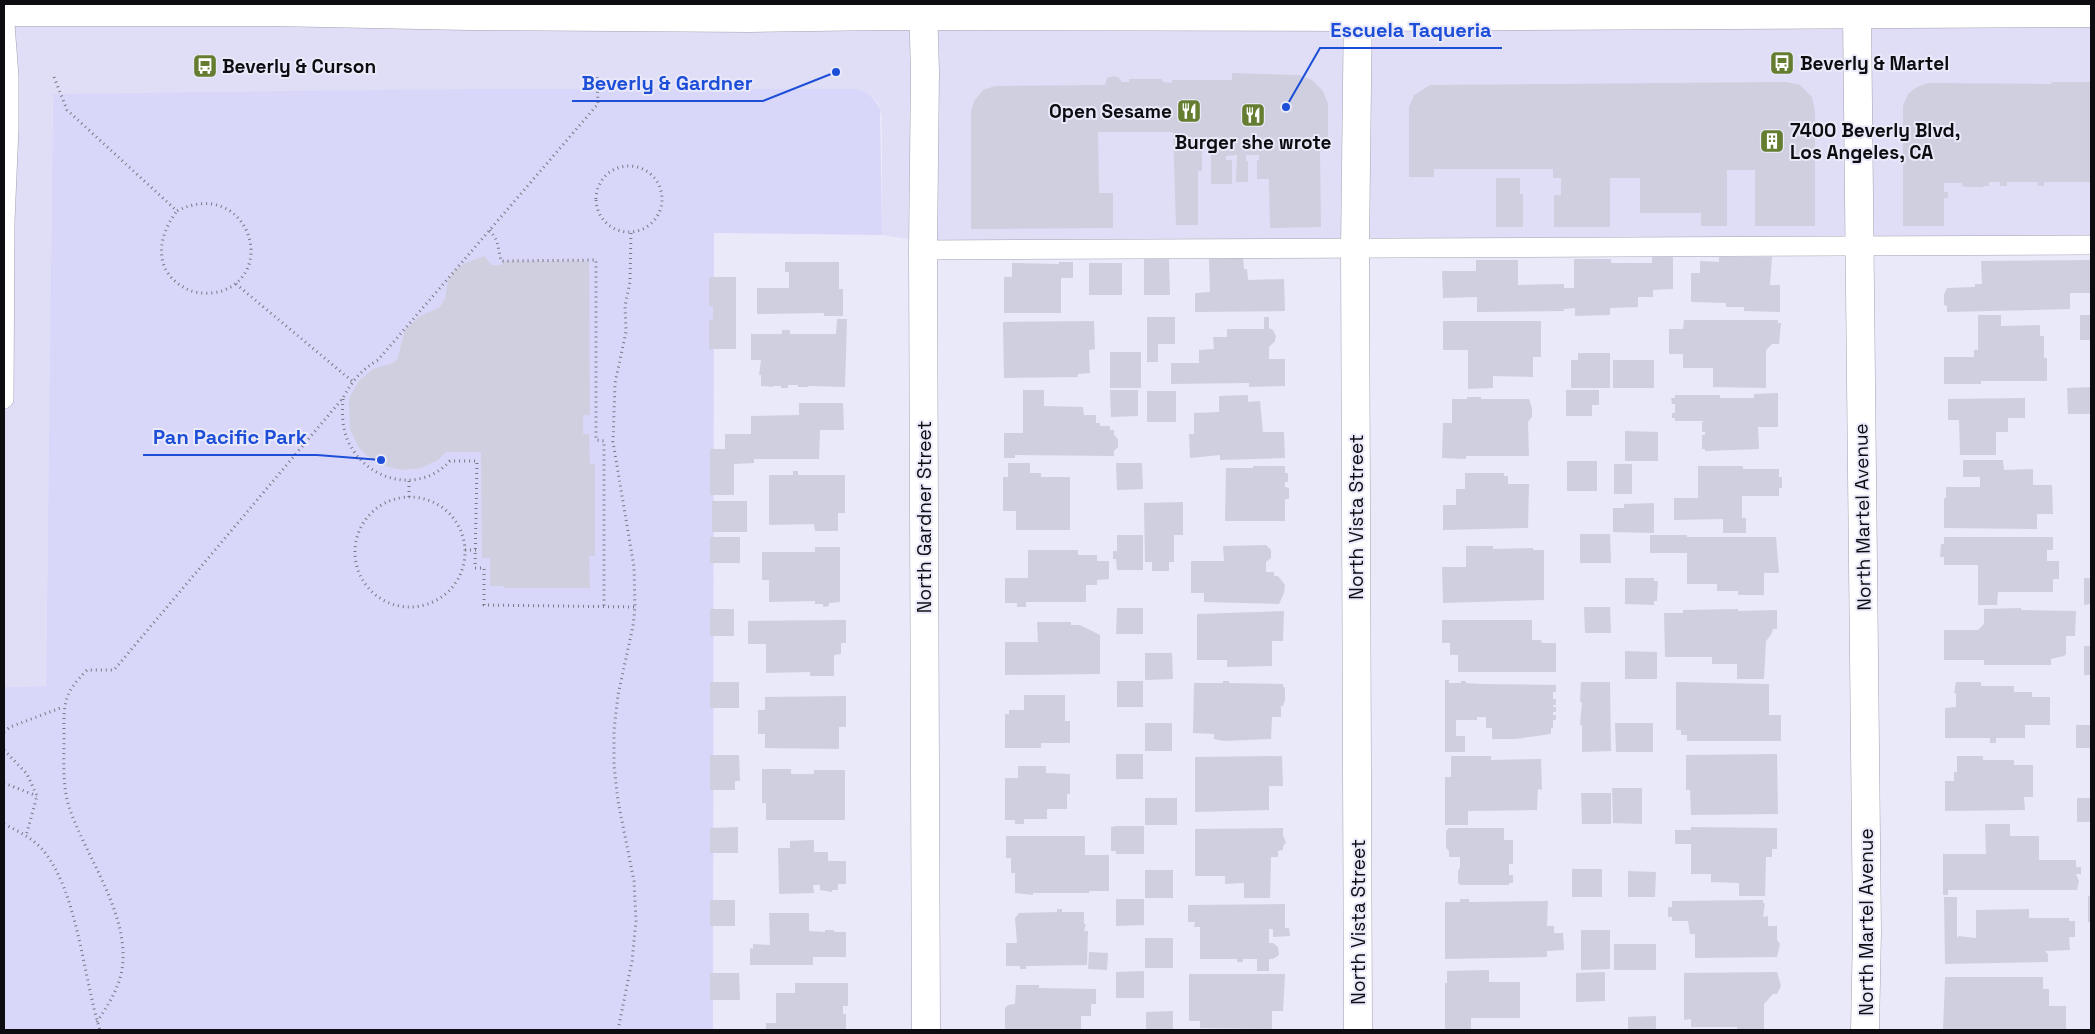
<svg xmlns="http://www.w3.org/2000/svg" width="2095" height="1034" viewBox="0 0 2095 1034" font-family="'Space Grotesk',sans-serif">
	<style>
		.built { fill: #dfdef6 }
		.green { fill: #d8d7f9 }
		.building { fill: #cfcfdf }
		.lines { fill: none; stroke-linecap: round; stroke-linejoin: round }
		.service-casing { stroke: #a2a2b2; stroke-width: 20 }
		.minor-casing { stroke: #a2a2b2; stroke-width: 29 }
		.tertiary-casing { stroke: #a2a2b2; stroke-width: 29 }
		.secondary-casing { stroke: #a2a2b2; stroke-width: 29 }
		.path { stroke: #787883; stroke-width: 3; stroke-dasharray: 1 4; stroke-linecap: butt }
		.service { stroke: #fff; stroke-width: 19 }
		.minor { stroke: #fff; stroke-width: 28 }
		.tertiary { stroke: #fff; stroke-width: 28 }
		.secondary { stroke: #fff; stroke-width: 28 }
		.labels { text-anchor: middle; stroke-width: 4; stroke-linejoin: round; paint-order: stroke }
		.poi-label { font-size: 19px; font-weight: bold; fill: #0c0c11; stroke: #e9e9fa; text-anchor: start }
		.street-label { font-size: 19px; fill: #0c0c11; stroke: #e9e9fa }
		.leader { fill: none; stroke: #1d4ed8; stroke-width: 2 }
		.callout-dot { fill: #1d4ed8; stroke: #e9e9fa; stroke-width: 2 }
		.callout-label { font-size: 20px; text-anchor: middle; font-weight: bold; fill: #1d4ed8; stroke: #e9e9fa; stroke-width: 4; stroke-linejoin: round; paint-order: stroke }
	</style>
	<rect width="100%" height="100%" fill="#e9e9fa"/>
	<path class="built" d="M4,4H2091V247H961L882,235V117L878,103L873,97L861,91L53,94L46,686L4,687Z"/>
	<path class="green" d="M473,89H854C867,91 875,97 880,110L882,235L714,233L713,1030H4V687L46,686L53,94Z"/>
	<path class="building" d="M1232,73L1299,75L1312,80L1323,91L1328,104V151H1320L1321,227L1270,228L1269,179H1257V160H1259V155H1246V161H1248V182H1236L1237,155L1226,156V160H1232V184H1211V148H1202V171H1198V225H1176L1173,132H1098L1099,193H1113V228L971,229V112L974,101L983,90L995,86L1105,85L1107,78L1114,76L1119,78L1122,82H1129V79H1162L1163,82L1172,83V80H1232Z
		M1786,82L1800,85L1812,97L1813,102L1815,111V226H1755V170H1727V226H1701V213H1640V178H1610V227H1554V195H1561V178H1553V169H1434V177H1409V107L1414,95L1430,85Z
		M2052,82H2091V182H2044V186H2038V182H2007V186H2000V182H1989V186H1983V187H1968L1962,186V183H1944V192H1948V198H1944V226H1903V106L1908,94L1917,87L1928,83L2051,84Z
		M1496,178H1520V194H1523V227H1496Z
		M485,256L491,265H502V261H589L590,415H583V434H589L590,464H595V556H589L590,588H504V586H490V558H482L481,452H446L438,460L420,468L402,470L381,465L365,454L358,446L350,429L349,403L350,396L359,381L373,369L393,363L397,360L405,330L420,316L440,307L445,299L448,281L455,270L465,263Z
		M1652,257H1673V289L1653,290V297H1638V307L1610,308V315L1575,316V308L1564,309V311L1477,312V297L1443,298L1442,271H1476V260H1518V285L1564,284V288H1574V259H1611V263H1652Z
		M1719,257H1772L1770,285H1780V312L1744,311V307H1726V303L1691,302V273H1700V261L1719,262Z
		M1243,258L1244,269H1247L1248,280L1284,279L1285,311L1195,312V293L1210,292L1209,259Z
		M1144,259H1169L1170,295H1144Z
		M2091,260V293H2070V309L1947,312V306L1944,305V294L1947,288L1975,287V284H1982L1981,261Z
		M785,262H839V289H843V316H824V313L757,314V288H789V272H785Z
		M1059,262H1073V278H1061V313H1004V277H1012V263L1059,264Z
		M1089,263H1122V295H1089Z
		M709,277H736V349H709V320H713V306H709Z
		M1978,315H2001V326L2040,325V336H2044V358H2047V381H1981V384H1944V357H1974V350H1978Z
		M2080,315H2091V340H2080Z
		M1147,317H1175V344H1158V362H1147Z
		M1264,317H1269V328L1273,330L1276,336L1275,341L1269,347V359H1285V386L1249,387V383L1171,384V363H1199V350L1214,349L1213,337H1227V329H1264Z
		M837,319H847L845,387L808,386V387H798V385H788V388H781V386H773V387L761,386V375H759L761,360H751V334H782V330H790V334H836Z
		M1684,320H1778V323H1781L1779,344H1772L1766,350V388L1713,387V368H1683V354H1669V329H1683Z
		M1094,321L1095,349L1089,350L1090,373L1078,374V377L1004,378L1003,322Z
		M1443,321H1541V357H1533V377L1493,376V388L1468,389V350H1443Z
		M1110,352H1141V388H1110Z
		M1578,353H1610V388H1571V360H1578Z
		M1613,360H1654V388H1613Z
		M2091,387V414H2068L2067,388Z
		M1023,390H1044V406L1083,407L1084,415H1096V423H1100V426H1110V430H1114V435L1118,439V447L1114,451V456L1015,455V458H1004V433H1023Z
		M1110,390H1138V416L1111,417Z
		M1566,390H1599V405H1592V416H1566Z
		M1147,391H1176V422H1147Z
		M1778,393V427H1758L1759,449L1705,451V449H1702V435H1705V432H1702V422L1705,421H1675V418H1672V413H1675V404H1672L1671,398H1675V395H1720V398H1754V394Z
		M1248,395V402L1260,401L1263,432H1284L1285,458L1220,460V455L1190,458L1189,434H1194V413L1219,412V396Z
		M1467,397H1481V399H1529L1532,408V417L1528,422L1529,456H1466V459L1442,458L1443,423H1452V399H1467Z
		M2025,398V418H2008V432H1996V455H1960L1959,420H1948V399Z
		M799,403H843L844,430H820L819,459H754V463L734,464V495H710V449H725V434H751V416L799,415Z
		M1625,431L1658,432V461H1625Z
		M1963,460H2003L2004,470L2033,469V485H2052L2053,514H2037V529L1944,528V498H1946V487H1980V477H1963Z
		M1567,461H1597V491H1567Z
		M1008,463H1030V473H1041V477H1070V530H1016V511H1003V477H1008Z
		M1116,463H1142L1143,489L1117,490Z
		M1614,464H1632V494H1614Z
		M1253,466H1285V473H1288V482H1285V487L1289,488V499H1285V521H1225L1226,468H1253Z
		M1698,466H1743V469H1779V477H1782V488H1779V496H1742V518H1746V533H1723V519L1674,520V498H1698Z
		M793,471H798V475H845V513H838V531H815L814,524L769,525V475H793Z
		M1465,473H1504V476H1508V484H1529L1528,528L1443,530V505H1456V489H1465Z
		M712,501H747V532H712Z
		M1183,502V535H1174V562H1169V571H1152V562H1145L1144,503Z
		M1654,503V533L1613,532V508H1624V504Z
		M1580,534H1610L1611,563H1580Z
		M1117,535H1143V570H1117L1116,559H1113V551H1117Z
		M1650,535H1687V537H1776L1779,573H1764V595H1738V591H1717V584H1687V553H1650Z
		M710,537H740V563H710Z
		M1944,537H2053V550H2047V561H2059V579H2053V592H1998L1997,605H1978V565H1944V557H1940L1941,544H1944Z
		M1266,545L1271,550V558L1266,562V572H1274V576H1278L1285,585L1284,593L1279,604L1204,602V593H1191V561H1224L1223,546Z
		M1466,546H1493V549L1533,548V550H1544V600L1443,603L1442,567H1466Z
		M815,547H840V602L829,603V606L823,607V604H815V601L769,602V580H762V552H815Z
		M1028,550H1078V555H1097V561H1109V579L1097,580V585H1086V602H1026V607H1017V603H1005V578H1028Z
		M1625,578H1654V581H1658L1657,601H1654V605L1625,604Z
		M2084,578H2091V604L2084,605Z
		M1584,607H1610L1611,633H1585Z
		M1117,608H1143V634H1116Z
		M2021,608V610L2076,611L2075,636H2066V654L2064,656L2051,659V665H1984V660H1944V630H1978L1984,624V609Z
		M710,609H734V636H710Z
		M1738,609V611L1777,610V629H1773L1771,635L1766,641L1764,679H1737V664H1712V657H1665L1664,613H1683V610Z
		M1284,611L1283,641H1272V666L1227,667V660H1197V614Z
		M846,620V643H841V654L834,655V676H810V672L766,673V644H748V621Z
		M1442,620H1532V640H1541L1542,643H1556V672H1458V655H1450V643H1442Z
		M1037,622H1071V625H1080L1100,635V674L1005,675V642H1038Z
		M2084,646H2091V675H2084Z
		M1625,651L1657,652V679H1625Z
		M1145,653H1172L1173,679L1145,680Z
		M1445,680H1449V683H1461V681H1466V683L1482,684L1556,685V692H1553V699H1556V705H1553V707H1556V712H1553V715H1556V720H1553V728H1551V734L1516,739H1492V728H1486V717H1477V720H1456V736H1465V752H1445Z
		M1117,681H1143V707H1117Z
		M1223,681H1229V683L1283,684V687H1285V700L1283,706H1281V717H1272L1271,739L1224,741L1214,739V734L1193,733L1194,683H1223Z
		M710,682H739V708H710Z
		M1581,682H1610L1611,751L1582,752V725H1580L1582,702H1580Z
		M1676,682L1769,684V715H1781V741H1687V735H1681V730H1676Z
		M1956,682H1981V686H2014V692H2032V697H2050V725H2025V738H1996V743H1990V738H1945V708L1956,707V693H1954Z
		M1024,695H1065V721H1070V743H1041V748H1005V714H1009V710H1024Z
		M846,696V727H839V749L765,748V734H758V710H765V697Z
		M1145,723H1172V751H1145Z
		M1615,723H1653V752H1616Z
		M2076,725H2091V748H2076Z
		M1116,754H1143V779H1116Z
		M1777,754L1778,814L1691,815L1690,790H1686V755Z
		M710,755H739L740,781H735V790H710Z
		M1282,756L1283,786H1269V810L1195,812V757Z
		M1451,756H1491V760L1541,759L1542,790L1538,789L1537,810L1468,811V825H1445V777H1451Z
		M1957,756H1983V760H2014V765H2033V797H2024L2025,810L1945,811V781H1954V772H1957Z
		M1018,766H1046V773L1070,774V794H1067V809H1047V819H1024V824H1015V820H1005V778H1018Z
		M762,769H791V774H814V770H845V820H766V803H762Z
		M1612,788H1642V824L1613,823Z
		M1581,793H1611V824H1582Z
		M1145,798H1177V825H1145Z
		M2077,798H2091V822H2077Z
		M1985,824H2010V836H2039V860H2076V867H2081V874H2076L2079,881L2077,890H1948V895H1943V854H1986Z
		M1116,826H1144V854H1116V851H1111V827Z
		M738,827V853H710V828Z
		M1691,827L1777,828V849H1772V857H1766L1765,896H1739V883L1711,882V874H1691V844H1675V830H1691Z
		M1283,828V835L1286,843L1283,846V850L1278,851V857H1271L1270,898H1244V883L1225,884V876H1195V829Z
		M1449,828H1504V840H1513V864H1509V875H1513V883H1509V885H1460L1458,883V871L1460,867V857H1449V851L1446,848V831Z
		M1006,836H1085V855H1109V891H1089V893H1033V895L1015,893V873H1011V858H1006Z
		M814,840V852H828V861H846V884H838V890H832V892L820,890V885H813L814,893L779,894L778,848H790V841Z
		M1572,869H1602V897H1572Z
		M1145,870H1173V898H1145Z
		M1628,871L1656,872L1655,897H1628Z
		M2088,896H2091V922H2088Z
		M1944,897H1957V938L1959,936L1976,938V910L2029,909V918H2069V921H2075V937H2069L2070,950L2045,951L2048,954V962L1945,964Z
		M1116,899H1144V925L1116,926Z
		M1460,899H1469V902L1548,901L1547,926H1554V933H1563L1564,950L1547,951V957L1445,959V902H1460Z
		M710,900H735V926H710Z
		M1763,900V903H1765L1763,917L1768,916V926H1777V940L1780,944L1777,957L1695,958V934H1690L1688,921H1672V917H1668V907H1672V901Z
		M1285,904V928H1289L1290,936L1273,937V929H1269V943H1273L1278,947L1279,955L1273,959H1269V971H1257V959H1243V962H1237V959H1200V927H1194L1195,922H1188V905Z
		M1057,909H1062V912H1084V924H1086L1084,931H1088L1087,965L1026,966V969H1020V966H1006V943H1017L1015,918L1019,913L1057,912Z
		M769,913H809V931L825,932V930H834V932H846V957H813V965H750V948L753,949V944L770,945Z
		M1581,930H1610V969L1581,970Z
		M1145,938H1173V968H1145Z
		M1614,944H1656V970H1614Z
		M1089,952L1108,953L1107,970L1088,969Z
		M1489,970V982H1520V1018H1471V1030H1445V983H1447V971Z
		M1144,971V998H1116V972Z
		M1605,972V1001L1576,1002V973Z
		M1777,972L1781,986L1777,994H1773L1764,1004V1030H1737V1027H1691V1019L1684,1020V973Z
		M710,973H739L740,1000H710Z
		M1189,974H1285L1283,1011H1272V1029L1200,1028V1021H1189Z
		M1945,977H2043V989H2049V1006H2066V1030H1943Z
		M795,983H848V1006H843V1014H846V1030H766V1023H776V993H795Z
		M1016,985H1039V988L1096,989V1004H1091V1016H1081V1030H1005V1008L1008,1005L1015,1004Z
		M1173,1011V1030H1146V1012Z
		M1656,1016V1030H1628V1017Z"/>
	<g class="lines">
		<defs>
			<path id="service" d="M923,250L2091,245
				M4,399L5,221L9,128V76L4,12"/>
			<path id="minor" d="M923,4L925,72L923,250L926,1030
				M1358,4L1355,248L1358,1030"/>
			<path id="tertiary" d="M1857,14L1867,931L1865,1030"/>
			<path id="secondary" d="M4,12H273L468,16L749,18L883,16L1357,17L2091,13"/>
		</defs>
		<use href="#service" class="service-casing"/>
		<use href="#minor" class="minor-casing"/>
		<use href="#tertiary" class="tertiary-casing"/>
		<use href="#secondary" class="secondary-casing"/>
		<path class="path" d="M54,77L67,110L177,211C244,177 280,270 222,291C212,294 198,294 189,290C153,274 156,238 177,211
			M596 199a33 33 0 1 1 66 0a33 33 0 1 1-66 0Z
			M490,230L497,241L501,261L596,260V440L604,441V607
			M236,284L352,381
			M343,399C342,413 342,428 348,441C366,481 419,495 450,461H477L475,568H484V605L635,607
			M409,481V497
			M355 552a55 55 0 1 1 110 0a55 55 0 1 1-110 0Z
			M465,550H476
			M4,732L10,727L63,707
			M4,750L27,774L37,796L26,836
			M4,783L37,796
			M4,824C18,831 32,838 42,849C78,891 83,977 100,1030
			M97,1022C110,1002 122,984 123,960C125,909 87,857 70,810C62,787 64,762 64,738C64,704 62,695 87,670H114L343,398C352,381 361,370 378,360L598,104L597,77
			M618,1030L632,961L636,921L634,881L618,801L614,765V730L618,695L633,626L635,607L634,567L613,442L615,383L626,332L625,306L630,282L631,232"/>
		<use href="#service" class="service"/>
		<use href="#minor" class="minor"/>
		<use href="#tertiary" class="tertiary"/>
		<use href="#secondary" class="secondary"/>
	</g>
	<defs>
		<symbol id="bus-square" viewBox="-11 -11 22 22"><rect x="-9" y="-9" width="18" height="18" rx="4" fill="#647d30" stroke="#e9e9fa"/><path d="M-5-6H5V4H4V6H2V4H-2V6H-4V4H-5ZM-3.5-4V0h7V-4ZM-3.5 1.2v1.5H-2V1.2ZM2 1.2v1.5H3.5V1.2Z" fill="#fff"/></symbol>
		<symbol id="restaurant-square" viewBox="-11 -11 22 22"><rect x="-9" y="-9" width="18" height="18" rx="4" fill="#647d30" stroke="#e9e9fa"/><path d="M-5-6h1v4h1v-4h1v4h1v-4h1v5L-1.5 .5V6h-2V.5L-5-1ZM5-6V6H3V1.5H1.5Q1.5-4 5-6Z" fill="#fff"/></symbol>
		<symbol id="building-square" viewBox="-11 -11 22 22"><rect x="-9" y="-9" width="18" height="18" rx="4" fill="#647d30" stroke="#e9e9fa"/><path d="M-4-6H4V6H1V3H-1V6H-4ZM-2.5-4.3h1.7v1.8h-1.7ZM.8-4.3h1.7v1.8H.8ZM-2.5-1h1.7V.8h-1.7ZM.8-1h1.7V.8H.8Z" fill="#fff"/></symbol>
	</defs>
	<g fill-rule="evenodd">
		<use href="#bus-square" x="1768" y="49" width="28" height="28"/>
		<use href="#bus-square" x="191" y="52" width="28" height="28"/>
		<use href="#restaurant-square" x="1175" y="97" width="28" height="28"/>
		<use href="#restaurant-square" x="1239" y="101" width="28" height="28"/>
		<use href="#building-square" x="1758" y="127" width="28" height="28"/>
	</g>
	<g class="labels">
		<g class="poi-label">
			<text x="1800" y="70">Beverly &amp; Martel</text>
			<text x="222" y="73">Beverly &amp; Curson</text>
			<text x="1172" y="118" text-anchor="end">Open Sesame</text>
			<text x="1790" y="137">7400 Beverly Blvd,<tspan x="1790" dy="22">Los Angeles, CA</tspan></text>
			<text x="1253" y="149" text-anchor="middle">Burger she wrote</text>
		</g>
		<g class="street-label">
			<text transform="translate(924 517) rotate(-90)" y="7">North Gardner Street</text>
			<text transform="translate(1356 517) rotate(-90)" y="7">North Vista Street</text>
			<text transform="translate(1862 517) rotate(-91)" y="7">North Martel Avenue</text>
			<text transform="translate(1358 922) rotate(-90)" y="7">North Vista Street</text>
			<text transform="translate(1866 922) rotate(-90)" y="7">North Martel Avenue</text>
		</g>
	</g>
	<path class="leader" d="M1286 107L1320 48H1502M836 72L763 101H572M381 460L317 455H143"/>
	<g class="callout-dot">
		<circle cx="1286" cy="107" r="5"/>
		<circle cx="836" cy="72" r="5"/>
		<circle cx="381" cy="460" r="5"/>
	</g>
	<g class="callout-label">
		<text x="1411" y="37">Escuela Taqueria</text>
		<text x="667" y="90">Beverly &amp; Gardner</text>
		<text x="230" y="444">Pan Pacific Park</text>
	</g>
	<rect width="2095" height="1034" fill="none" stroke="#0c0c11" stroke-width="10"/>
</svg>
